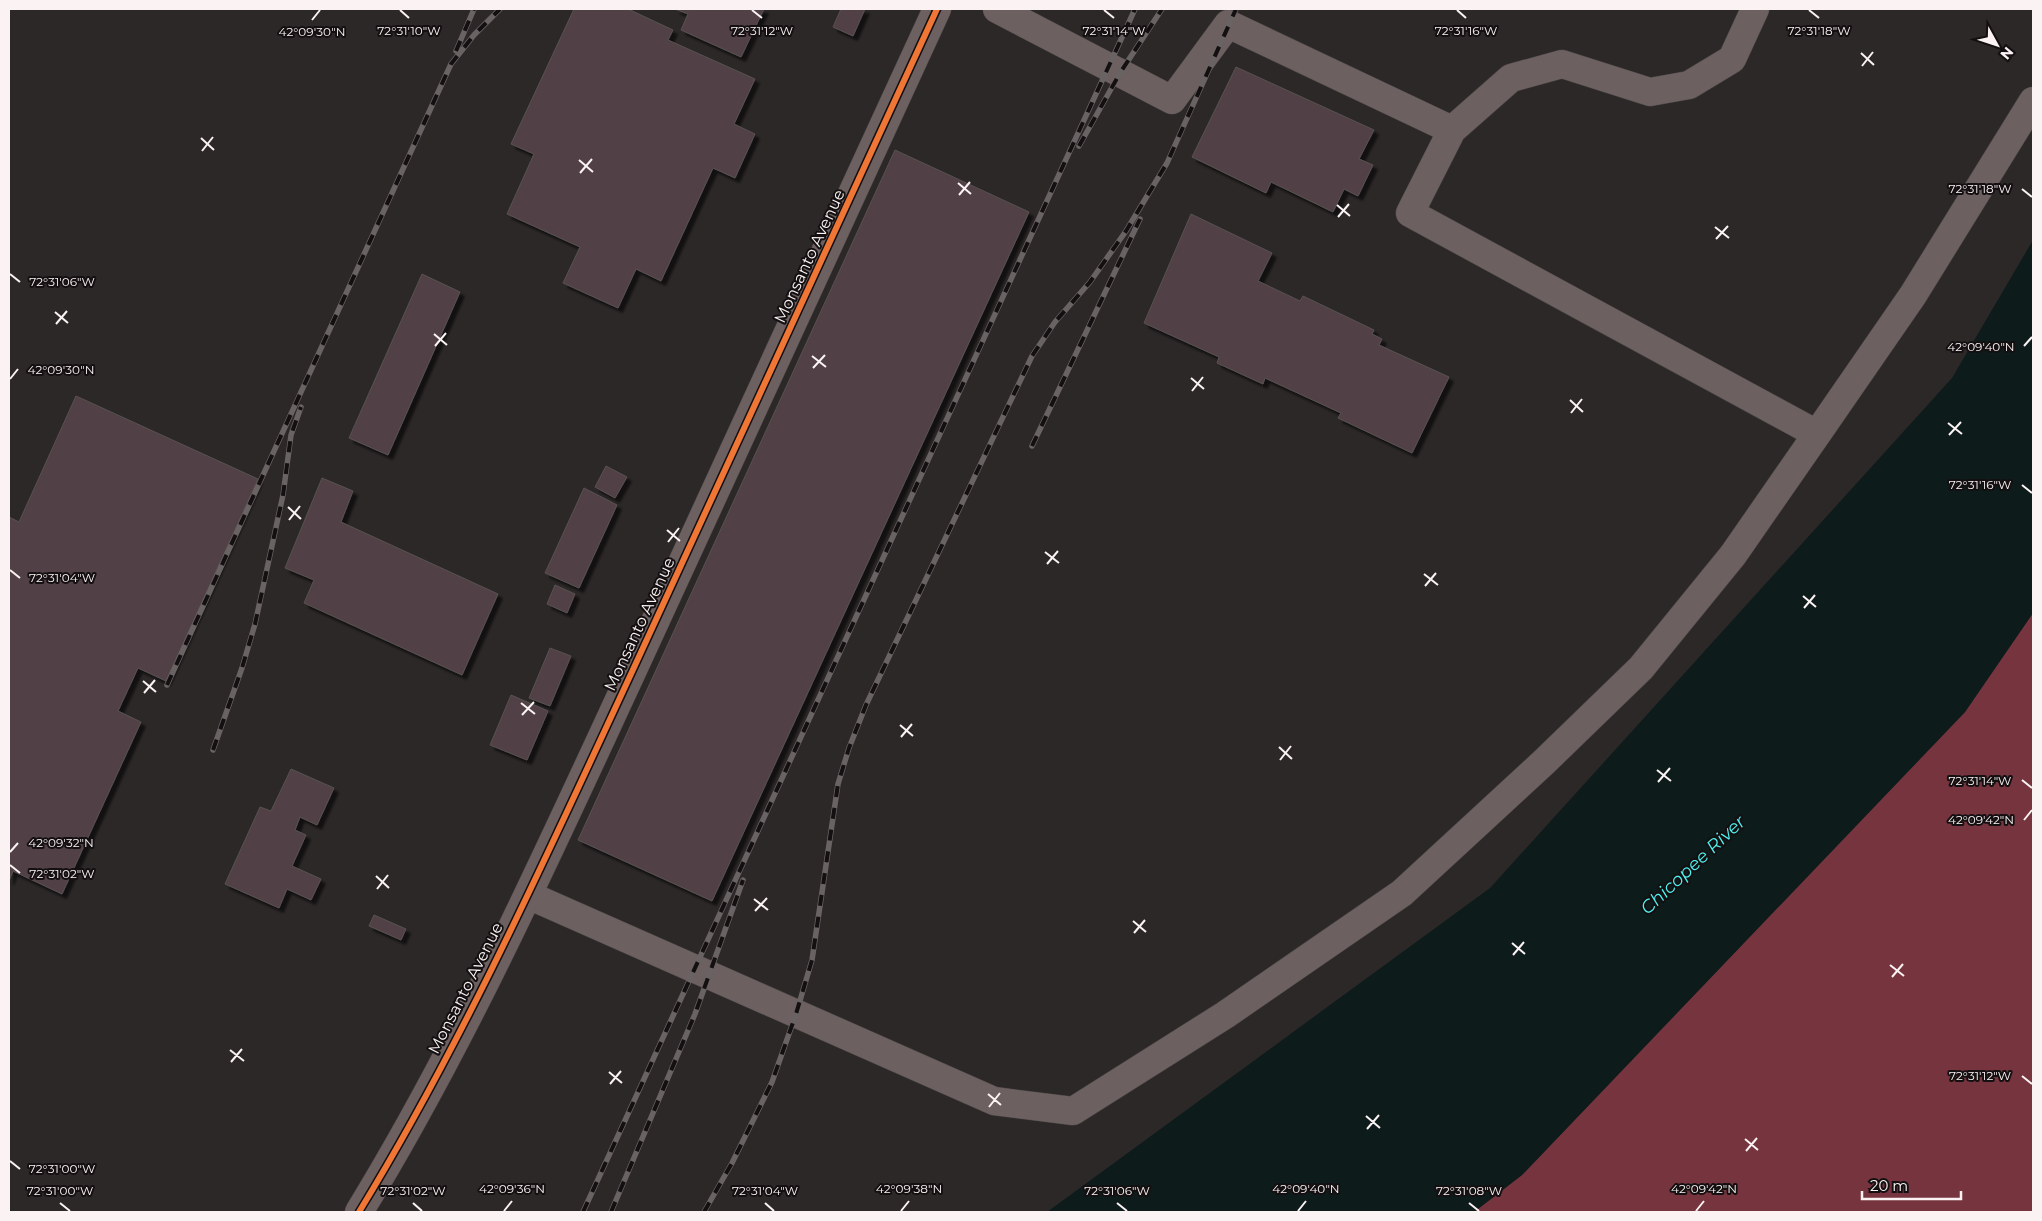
<svg xmlns="http://www.w3.org/2000/svg" width="2042" height="1221" viewBox="0 0 2042 1221" font-family="Montserrat,sans-serif">
	<style>
		.forest { fill: #76343e }
		.water { fill: #0e1b1b }
		.building { fill: #514144; stroke: #585252; filter: url(#shadow) }
		.lines { fill: none; stroke-linecap: round; stroke-linejoin: round }
		.minor-casing { stroke: #494545; stroke-width: 29 }
		.minor { stroke: #6c6061; stroke-width: 28 }
		.rail-casing { stroke: #6a6364; stroke-width: 5.5 }
		.rail { stroke: #140f10; stroke-width: 4; stroke-dasharray: 11; stroke-linecap: butt }
		.cycleway-casing { stroke: #140f10; stroke-width: 9 }
		.cycleway { stroke: #f07635; stroke-width: 6 }
		.ticks { fill: none; stroke: #fbf3f3; stroke-width: 2 }
		.labels { text-anchor: middle; stroke-width: 4; stroke-linejoin: round; paint-order: stroke }
		.street-label { font-size: 16px; fill: #fbf3f3; stroke: #140f10 }
		.water-label { font-size: 18px; font-style: italic; fill: #4df3f1; stroke: #140f10 }
		.ticks-label { font-size: 12px; text-anchor: middle; fill: #fbf3f3; stroke: #140f10; stroke-width: 4; stroke-linejoin: round; paint-order: stroke }
	</style>
	<defs>
		<filter id="shadow"><feDropShadow dx="4.5" dy="4.5" stdDeviation="1" flood-color="#0009"/></filter>
	</defs>
	<rect width="100%" height="100%" fill="#2d2828"/>
	<path class="forest" d="M2033,613V1212H1474L1522,1175L1965,712Z"/>
	<path class="water" d="M2033,240V613L1965,712L1522,1175L1474,1212H1047L1490,888L1952,378Z"/>
	<path class="building" d="M574,9H628L673,30L668,40L755,79L734,124L755,134L735,178L713,168L661,281L636,269L618,308L563,283L580,247L507,214L534,154L511,144Z
		M675,9H764L741,57L681,30L688,14Z
		M841,9H865L853,36L833,27Z
		M1236,67L1374,130L1359,159L1373,165L1358,196L1344,189L1333,212L1271,182L1266,193L1192,157Z
		M895,150L1029,212L712,901L578,840Z
		M1191,214L1272,253L1258,281L1300,301L1303,296L1374,330L1372,334L1382,339L1379,345L1449,377L1412,453L1338,418L1341,413L1265,378L1263,384L1217,363L1219,357L1144,323Z
		M422,274L460,292L388,455L349,438Z
		M76,396L258,479L166,681L138,668L118,711L141,722L62,894L13,871L9,881V517L19,522Z
		M606,466L627,477L615,498L595,487Z
		M322,478L353,491L341,522L498,594L462,675L304,603L314,580L285,568Z
		M584,488L617,505L579,588L545,573Z
		M555,585L575,594L567,613L547,604Z
		M550,648L571,656L550,706L529,698Z
		M511,695L548,711L527,760L490,745Z
		M291,769L334,788L317,825L300,817L295,830L306,835L292,866L321,879L311,900L287,889L279,908L225,884L260,807L271,811Z
		M374,915L406,929L401,940L369,926Z"/>
	<g class="lines">
		<defs>
			<path id="minor" d="M997,9L1172,100L1228,24L1452,130
				M1755,9L1732,59L1689,85L1650,92L1562,64L1511,78L1452,130L1410,213L1817,434L1913,295L2033,101
				M528,895L994,1101L1073,1111L1225,1015L1402,893L1544,762L1641,668L1733,555L1817,434
				M359,1212C463,1042 547,855 631,674C734,452 835,230 937,9"/>
		</defs>
		<use href="#minor" class="minor-casing"/>
		<use href="#minor" class="minor"/>
		<defs>
			<path id="rail" d="M456,51L474,9
				M1079,146L1120,73L1162,9
				M1032,446L1140,219
				M167,685L451,64L474,35L500,9
				M213,750L242,668L255,624L283,495L291,435L301,407
				M583,1212L1135,9
				M611,1212L695,1014L743,880
				M704,1212L732,1163L772,1082L796,1014L812,960L838,784L849,748L866,705L1032,356L1055,322L1090,282L1126,231L1167,163L1236,9"/>
		</defs>
		<use href="#rail" class="rail-casing"/>
		<use href="#rail" class="rail"/>
		<defs>
			<path id="cycleway" d="M359,1212C463,1042 547,855 631,674C734,452 835,230 937,9"/>
		</defs>
		<use href="#cycleway" class="cycleway-casing"/>
		<use href="#cycleway" class="cycleway"/>
	</g>
	<path class="ticks" d="M400,10L409,18M752,10L762,18M1104,10L1114,18M1457,10L1466,18M1809,10L1819,18M312,20L320,10M1861,53L1874,65M1862,66L1873,52M201,138L214,150M202,151L213,137M579,160L593,172M580,173L592,159M958,183L971,194M2022,189L2032,197M959,195L970,182M1337,205L1350,216M1338,217L1349,204M1715,227L1729,238M1716,239L1728,226M10,274L20,282M55,312L68,323M56,324L67,311M434,334L447,345M435,346L446,333M2024,346L2032,337M812,356L826,367M813,368L825,355M1191,378L1204,389M10,379L18,369M1192,391L1203,377M1570,400L1583,412M1571,413L1582,399M1948,423L1962,434M1949,435L1961,422M2022,485L2032,493M288,507L301,519M289,520L300,506M667,530L680,541M668,542L679,528M1045,552L1059,563M1047,564L1058,551M10,570L20,578M1424,574L1438,585M1425,586L1436,573M1803,596L1816,607M1804,608L1815,595M143,681L156,692M144,693L155,680M521,703L535,714M522,715L534,702M900,725L913,736M901,737L912,724M1279,747L1292,759M1280,760L1291,746M1657,770L1671,781M2022,780L2032,788M1658,782L1670,768M2024,820L2032,810M10,852L18,843M10,865L20,873M376,876L389,888M377,889L388,875M754,899L768,910M755,911L767,898M1133,921L1146,932M1134,933L1145,920M1512,943L1525,954M1513,955L1524,942M1890,965L1904,976M1892,977L1903,964M230,1050L244,1061M231,1062L242,1049M609,1072L622,1083M2022,1076L2032,1084M610,1084L621,1071M988,1094L1001,1105M989,1107L1000,1093M1366,1116L1380,1128M1367,1129L1379,1115M1745,1139L1758,1150M1746,1151L1757,1138M10,1161L20,1169M60,1203L70,1211M413,1203L422,1211M765,1203L774,1211M1117,1203L1127,1211M1469,1203L1479,1211M504,1211L512,1201M901,1211L909,1201M1298,1211L1306,1201M1696,1211L1704,1201"/>
	<g class="labels">
		<g class="street-label">
			<text transform="translate(809 256) rotate(-65)" y="6">Monsanto Avenue</text>
			<text transform="translate(639 624) rotate(-65)" y="6">Monsanto Avenue</text>
			<text transform="translate(465 988) rotate(-63)" y="6">Monsanto Avenue</text>
		</g>
		<g class="water-label">
			<text transform="translate(1693 865) rotate(-43)" y="6">Chicopee River</text>
		</g>
	</g>
	<g class="ticks-label">
		<text x="409" y="35">72°31'10"W</text>
		<text x="762" y="35">72°31'12"W</text>
		<text x="1114" y="35">72°31'14"W</text>
		<text x="1466" y="35">72°31'16"W</text>
		<text x="1819" y="35">72°31'18"W</text>
		<text x="312" y="36">42°09'30"N</text>
		<text x="1980" y="193">72°31'18"W</text>
		<text x="62" y="286">72°31'06"W</text>
		<text x="1981" y="351">42°09'40"N</text>
		<text x="61" y="374">42°09'30"N</text>
		<text x="1980" y="489">72°31'16"W</text>
		<text x="62" y="582">72°31'04"W</text>
		<text x="1980" y="785">72°31'14"W</text>
		<text x="1981" y="824">42°09'42"N</text>
		<text x="61" y="847">42°09'32"N</text>
		<text x="62" y="878">72°31'02"W</text>
		<text x="1980" y="1080">72°31'12"W</text>
		<text x="62" y="1173">72°31'00"W</text>
		<text x="512" y="1193">42°09'36"N</text>
		<text x="909" y="1193">42°09'38"N</text>
		<text x="1306" y="1193">42°09'40"N</text>
		<text x="1704" y="1193">42°09'42"N</text>
		<text x="60" y="1195">72°31'00"W</text>
		<text x="413" y="1195">72°31'02"W</text>
		<text x="765" y="1195">72°31'04"W</text>
		<text x="1117" y="1195">72°31'06"W</text>
		<text x="1469" y="1195">72°31'08"W</text>
	</g>
	<rect width="2042" height="1221" fill="none" stroke="#fbf3f3" stroke-width="20"/>
	<g transform="translate(1997 45) rotate(130)" stroke="#140f10" stroke-width="4" paint-order="stroke">
	<path d="M0-4L9 19L0 12L-9 19Z" fill="#fbf3f3"/>
	<text y="-8" font-size="14" font-weight="bold" text-anchor="middle" fill="#fbf3f3">N</text>
	</g>
	<path d="M1862 1191v8h99v-8" fill="none" stroke="#fbf3f3" stroke-width="2.5"/>
	<text x="1870" y="1191" font-size="15" fill="#fbf3f3" stroke="#140f10" stroke-width="4" paint-order="stroke">20 m</text>
</svg>
